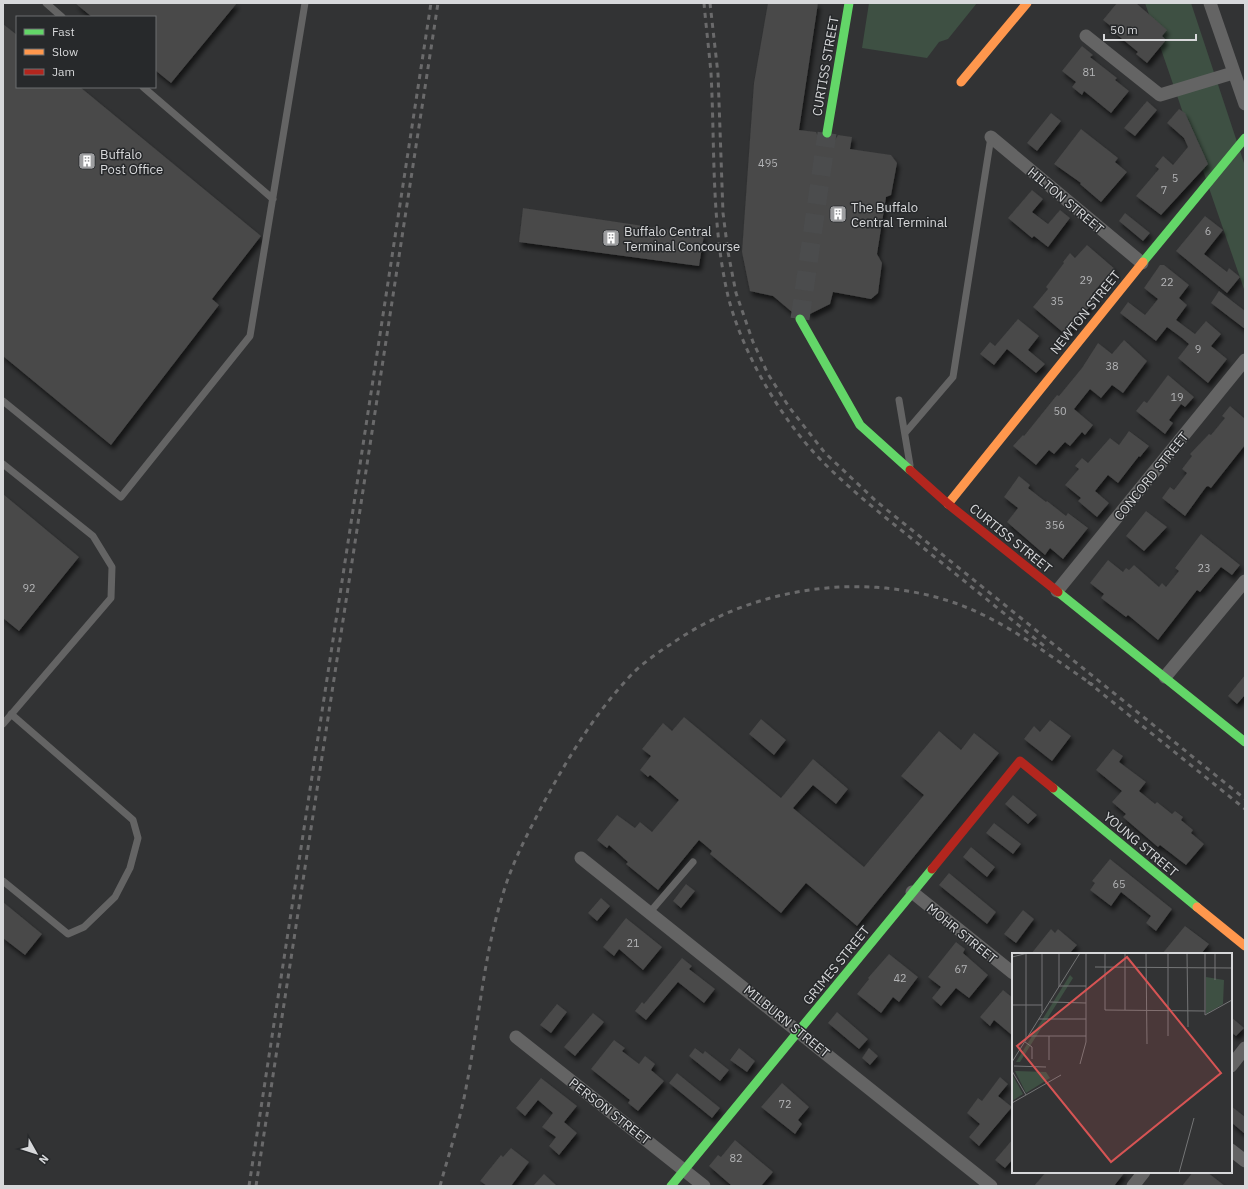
<svg xmlns="http://www.w3.org/2000/svg" width="1248" height="1189" viewBox="0 0 1248 1189" font-family="'IBM Plex Sans',sans-serif">
	<style>
		.green { fill: #3e5043 }
		.building { fill: #484848; filter: url(#shadow) }
		.lines { fill: none; stroke-linecap: round; stroke-linejoin: round }
		.secondary-tunnel { stroke: #4b4c4d; stroke-width: 19; stroke-dasharray: 19 10; stroke-linecap: butt }
		.lane { stroke: #646464; stroke-width: 7 }
		.street { stroke: #646464; stroke-width: 13 }
		.fast { stroke: #63d668; stroke-width: 9 }
		.slow { stroke: #ff974d; stroke-width: 9 }
		.jam { stroke: #b3261e; stroke-width: 9 }
		.rail { stroke: #6a6a6b; stroke-width: 3; stroke-dasharray: 5 5; stroke-linecap: butt }
		.labels { text-anchor: middle; stroke-width: 3; stroke-linejoin: round; paint-order: stroke }
		.number-label { font-size: 11px; fill: #b3b4b6 }
		.street-label { font-size: 13px; fill: #d7d8da; stroke: #27292b }
		.poi-label { font-size: 13px; fill: #d7d8da; stroke: #27292b; text-anchor: start }
		.inset-road { fill: none; stroke: #747576; stroke-width: 1 }
		.view { fill: #d65454; fill-opacity: 0.15; stroke: #d65454; stroke-width: 2 }
		.inset-edge { fill: none; stroke: #d7d8da; stroke-width: 2 }
	</style>
	<defs>
		<filter id="shadow"><feDropShadow dx="2.5" dy="4.5" stdDeviation="2" flood-color="#0009"/></filter>
	</defs>
	<rect width="100%" height="100%" fill="#323334"/>
	<path class="green" d="M869,3H977L948,39L939,42L927,58L862,48Z
		M1145,3H1191L1245,166V292Z"/>
	<path class="building" d="M75,3H237L171,83L155,70V17H92Z
		M768,3H818L799,130L816,132L820,141L826,144L835,140L838,135L852,137L850,149L891,155L897,163L891,195L886,197L877,254L882,263L878,293L871,299L833,292L830,304L810,314L806,310L800,308L792,312L773,296L750,291L742,252L754,83Z
		M1117,3H1136L1167,30L1162,36L1166,40L1147,63L1136,54L1138,52L1115,33L1117,31L1103,20Z
		M3,24L17,35V87H80L261,236L212,299L219,305L111,445L3,356Z
		M1082,46L1093,55L1090,57L1117,78L1115,80L1129,91L1111,113L1084,91L1082,95L1072,87L1076,82L1062,71Z
		M1147,101L1157,110L1135,136L1124,128Z
		M1179,109L1185,113L1208,164L1161,215L1136,196L1159,169L1155,166L1163,156L1173,165L1188,147L1184,138L1167,123Z
		M1051,113L1061,121L1037,151L1027,143Z
		M1081,129L1118,158L1115,162L1127,172L1101,202L1080,184L1081,183L1054,164Z
		M1032,190L1043,199L1032,212L1048,224L1060,210L1070,218L1048,247L1034,236L1032,238L1008,218Z
		M523,208L704,235L699,266L519,242Z
		M1125,213L1150,233L1143,241L1119,221Z
		M1205,216L1223,230L1204,254L1227,272L1229,268L1240,277L1227,293L1176,251Z
		M1087,245L1116,270L1107,280L1105,279L1092,294L1097,298L1066,335L1033,307L1048,289L1046,287L1064,263L1063,262L1070,253L1075,258Z
		M1160,265H1164L1189,285L1179,298L1187,305L1176,320L1195,334L1206,321L1221,334L1211,346L1227,359L1208,383L1178,358L1189,344L1182,338L1167,327L1156,341L1120,313L1128,302L1145,315L1158,299L1144,288Z
		M1219,291L1245,311V329L1211,303Z
		M1018,319L1039,336L1028,350L1045,364L1036,373L1007,349L994,365L980,354L990,342L995,346Z
		M1124,340L1147,361L1123,393L1112,385L1101,398L1090,389L1074,409L1093,425L1085,435L1082,432L1070,446L1065,442L1054,454L1049,450L1036,465L1013,446L1023,435L1024,436L1057,395L1059,396L1082,368L1098,343L1112,354Z
		M1168,375L1194,397L1185,407L1181,404L1169,420L1173,423L1165,434L1136,411L1144,401L1147,403Z
		M1230,406L1245,419V445L1211,488L1208,486L1206,487L1185,516L1162,498L1170,487L1174,490L1187,473L1182,469L1192,456L1190,454L1209,434L1211,435L1225,418L1222,416Z
		M1129,431L1149,446L1140,457L1139,456L1118,483L1108,475L1095,491L1109,503L1097,517L1078,501L1081,498L1065,485L1079,469L1075,466L1082,458L1088,463L1110,438L1119,445Z
		M1019,476L1030,485L1028,488L1046,502L1047,501L1066,516L1068,513L1088,528L1063,559L1050,548L1045,555L1007,522L1018,508L1004,497Z
		M3,494L79,557L19,631L3,618Z
		M1146,511L1167,527L1144,551L1126,536Z
		M1201,534L1240,565L1232,575L1221,567L1200,592L1197,590L1158,640L1128,615L1126,617L1101,598L1104,594L1090,583L1108,560L1123,572L1126,568L1129,570L1134,565L1159,587L1162,583L1166,587L1179,571L1175,568Z
		M1245,675V695L1237,704L1228,696Z
		M684,717L781,798L813,759L848,789L836,804L813,785L793,808L864,867L924,795L901,776L939,731L961,750L974,733L999,753L857,926L806,883L781,913L710,854L712,851L699,840L658,890L626,864L628,862L609,845L607,848L597,840L617,815L635,828L640,822L652,832L679,800L650,775L648,777L640,770L651,756L642,749L663,723L672,731Z
		M761,719L786,740L774,755L749,734Z
		M1050,720L1071,736L1052,761L1024,739L1034,726L1040,732Z
		M1113,749L1123,756L1119,762L1146,782L1139,791L1155,804L1157,802L1172,814L1175,811L1183,817L1181,820L1193,830L1191,833L1204,844L1186,865L1160,845L1158,847L1123,817L1126,814L1112,802L1122,791L1096,770Z
		M1013,795L1037,815L1028,824L1005,804Z
		M994,823L1021,844L1013,854L986,833Z
		M971,847L995,867L987,877L963,857Z
		M1110,859L1172,909L1156,931L1146,923L1151,916L1121,892L1111,906L1090,890L1095,883L1092,881Z
		M949,873L996,912L987,924L939,885Z
		M686,884L695,891L681,908L673,901Z
		M601,898L610,906L597,921L588,913Z
		M3,902L42,934L25,955L3,938Z
		M1023,910L1034,919L1016,943L1004,934Z
		M626,918L662,947L643,970L619,949L614,956L603,947Z
		M1185,926L1209,944L1201,954H1162Z
		M1051,929L1055,933L1058,929L1077,945L1069,954H1031Z
		M956,942L965,949L963,953L988,975L969,998L956,988L941,1006L932,998L941,987L928,977Z
		M889,954L918,977L899,1002L893,997L881,1013L857,994L869,979L868,978Z
		M682,958L692,966L689,969L715,989L704,1003L678,982L646,1020L635,1011L642,1002L644,1004Z
		M1003,990L1013,998V1036L994,1020L990,1026L980,1017Z
		M557,1004L567,1012L551,1033L540,1025Z
		M837,1012L868,1039L859,1049L828,1023Z
		M593,1013L604,1022L575,1056L564,1047Z
		M1231,1017L1244,1028L1236,1036L1231,1032Z
		M614,1040L625,1048L622,1051L639,1064L645,1056L655,1064L651,1070L664,1081L638,1111L628,1103L630,1100L591,1069Z
		M695,1048L703,1054L705,1051L729,1070L720,1081L689,1056Z
		M739,1048L755,1061L747,1072L730,1060Z
		M869,1048L878,1056L870,1065L862,1058Z
		M677,1073L720,1108L712,1118L669,1083Z
		M1000,1077L1008,1084L998,1096L1012,1107L979,1146L969,1137L980,1124L967,1113L978,1098L982,1101Z
		M541,1078L577,1106L564,1122L577,1133L559,1155L549,1146L556,1137L542,1127L553,1113L538,1100L525,1116L516,1108Z
		M782,1083L809,1107L798,1120L802,1124L795,1134L761,1107Z
		M1231,1106L1245,1117V1134L1231,1122Z
		M1013,1139V1159L1005,1168L995,1160Z
		M735,1140L773,1172L761,1186H732L709,1166L718,1155L721,1157Z
		M511,1148L529,1162L511,1186H487L480,1181L501,1155L503,1157Z
		M1046,1172H1125L1114,1186H1034Z
		M1193,1172H1207L1225,1186H1182Z
		M544,1174L557,1186H533Z"/>
	<g class="lines">
		<path class="secondary-tunnel" d="M800,319L827,133"/>
		<path class="lane" d="M46,3L62,17
			M143,87L273,199
			M899,400L910,465
			M3,401L121,497L250,336L305,3
			M905,433L953,377L991,137
			M3,464L93,536L112,567L111,598L3,724
			M3,881L68,934L84,927L115,897L130,868L138,838L133,820L11,714
			M650,912L693,862"/>
		<path class="street" d="M1210,3L1245,104
			M1086,36L1160,95L1233,73
			M991,137L1142,263
			M1057,591L1245,360
			M1165,677L1245,581
			M581,858L991,1186
			M912,892L1013,973
			M516,1037L704,1186
			M1231,1066L1245,1048
			M1231,1150L1245,1161
			M1133,1186L1144,1172"/>
		<path class="fast" d="M827,133L849,3
			M1143,262L1245,138
			M800,319L860,425L910,470
			M1058,592L1245,742
			M1053,788L1197,907
			M671,1186L932,869"/>
		<path class="slow" d="M961,82L1027,3
			M948,504L1143,262
			M1197,907L1245,946"/>
		<path class="jam" d="M910,470L948,504L1058,592
			M932,869L1020,761L1053,788"/>
		<path class="rail" d="M704,3C706,26 709,50 711,73C715,147 711,223 728,296C742,352 779,416 819,458C852,492 890,521 926,550C967,583 1007,616 1048,649
			M710,3L718,74L723,213L728,252L736,293L753,342L768,374L789,407L825,453L876,501L1245,799
			M1088,682L1245,809
			M249,1186L431,3
			M256,1186L438,3
			M440,1186C449,1153 460,1121 466,1088C479,1023 483,957 503,894C512,863 527,835 542,806C567,759 595,713 632,674C644,662 660,651 674,642C755,587 862,571 955,603C1006,621 1048,655 1093,685"/>
	</g>
	<defs>
		<symbol id="building-square" viewBox="-11 -11 22 22"><rect x="-9" y="-9" width="18" height="18" rx="4" fill="#9d9ea0" stroke="#27292b"/><path d="M-4-6H4V6H1V3H-1V6H-4ZM-2.5-4.3h1.7v1.8h-1.7ZM.8-4.3h1.7v1.8H.8ZM-2.5-1h1.7V.8h-1.7ZM.8-1h1.7V.8H.8Z" fill="#fff"/></symbol>
	</defs>
	<g fill-rule="evenodd">
		<use href="#building-square" x="77" y="151" width="20" height="20"/>
		<use href="#building-square" x="828" y="204" width="20" height="20"/>
		<use href="#building-square" x="601" y="228" width="20" height="20"/>
	</g>
	<g class="labels">
		<g class="number-label">
			<text x="1089" y="76">81</text>
			<text x="768" y="167">495</text>
			<text x="1175" y="182">5</text>
			<text x="1164" y="194">7</text>
			<text x="1208" y="235">6</text>
			<text x="1086" y="284">29</text>
			<text x="1167" y="286">22</text>
			<text x="1057" y="305">35</text>
			<text x="1198" y="353">9</text>
			<text x="1112" y="370">38</text>
			<text x="1177" y="401">19</text>
			<text x="1060" y="415">50</text>
			<text x="1055" y="529">356</text>
			<text x="1204" y="572">23</text>
			<text x="29" y="592">92</text>
			<text x="1119" y="888">65</text>
			<text x="633" y="947">21</text>
			<text x="961" y="973">67</text>
			<text x="900" y="982">42</text>
			<text x="785" y="1108">72</text>
			<text x="736" y="1162">82</text>
		</g>
		<g class="street-label">
			<text transform="translate(825 66) rotate(-80)" y="5">CURTISS STREET</text>
			<text transform="translate(1066 200) rotate(40)" y="5">HILTON STREET</text>
			<text transform="translate(1085 312) rotate(-51)" y="5">NEWTON STREET</text>
			<text transform="translate(1151 476) rotate(-51)" y="5">CONCORD STREET</text>
			<text transform="translate(1011 538) rotate(39)" y="5">CURTISS STREET</text>
			<text transform="translate(1141 844) rotate(40)" y="5">YOUNG STREET</text>
			<text transform="translate(962 933) rotate(39)" y="5">MOHR STREET</text>
			<text transform="translate(836 965) rotate(-51)" y="5">GRIMES STREET</text>
			<text transform="translate(787 1021) rotate(39)" y="5">MILBURN STREET</text>
			<text transform="translate(610 1111) rotate(38)" y="5">PERSON STREET</text>
		</g>
		<g class="poi-label">
			<text x="100" y="159">Buffalo<tspan x="100" dy="15">Post Office</tspan></text>
			<text x="851" y="212">The Buffalo<tspan x="851" dy="15">Central Terminal</tspan></text>
			<text x="624" y="236">Buffalo Central<tspan x="624" dy="15">Terminal Concourse</tspan></text>
		</g>
	</g>
	<g transform="translate(1012 953)">
		<rect width="220" height="220" fill="#323334"/>
		<path d="M58,22L61,25L8,109H4ZM194,24L212,27L211,51L194,61ZM3,118L34,119L38,125L14,140ZM0,121L11,141L0,148Z" fill="#3e5043"/>
		<path class="inset-road" d="M93,0V57L193,58M113,0V57M134,0L135,91M156,0V83M175,0L176,74M193,0V62L220,47M203,0V27M0,4L16,0M83,14L220,15M48,33H74M47,34V0M38,49L74,50M0,52H30M30,60V0M27,66H74M17,83H74M14,86V1M13,89L20,94V106M37,107V83M0,109L68,0M68,111L74,89V0M2,113L34,114M0,118L14,142M0,150L49,122M167,220L182,165"/>
		<path class="view" d="M115,4L209,120L99,209L5,93Z"/>
		<rect width="220" height="220" class="inset-edge"/>
	</g>
	<rect width="1248" height="1189" fill="none" stroke="#d7d8da" stroke-width="8"/>
	<rect x="16" y="16" width="140" height="72" fill="#27292b" stroke="#6d6f71"/>
	<rect x="24" y="29" width="20" height="6" fill="#63d668" stroke="#6d6f71"/>
	<text x="52" y="36" font-size="12" fill="#d7d8da">Fast</text>
	<rect x="24" y="49" width="20" height="6" fill="#ff974d" stroke="#6d6f71"/>
	<text x="52" y="56" font-size="12" fill="#d7d8da">Slow</text>
	<rect x="24" y="69" width="20" height="6" fill="#b3261e" stroke="#6d6f71"/>
	<text x="52" y="76" font-size="12" fill="#d7d8da">Jam</text>
	<g transform="translate(36 1153) rotate(129)" stroke="#27292b" stroke-width="3" paint-order="stroke">
	<path d="M0-3L7 15L0 10L-7 15Z" fill="#d7d8da"/>
	<text y="-6" font-size="11" font-weight="bold" text-anchor="middle" fill="#d7d8da">N</text>
	</g>
	<path d="M1104 34v6h92v-6" fill="none" stroke="#d7d8da" stroke-width="2"/>
	<text x="1110" y="34" font-size="12" fill="#d7d8da" stroke="#27292b" stroke-width="3" paint-order="stroke">50 m</text>
</svg>
